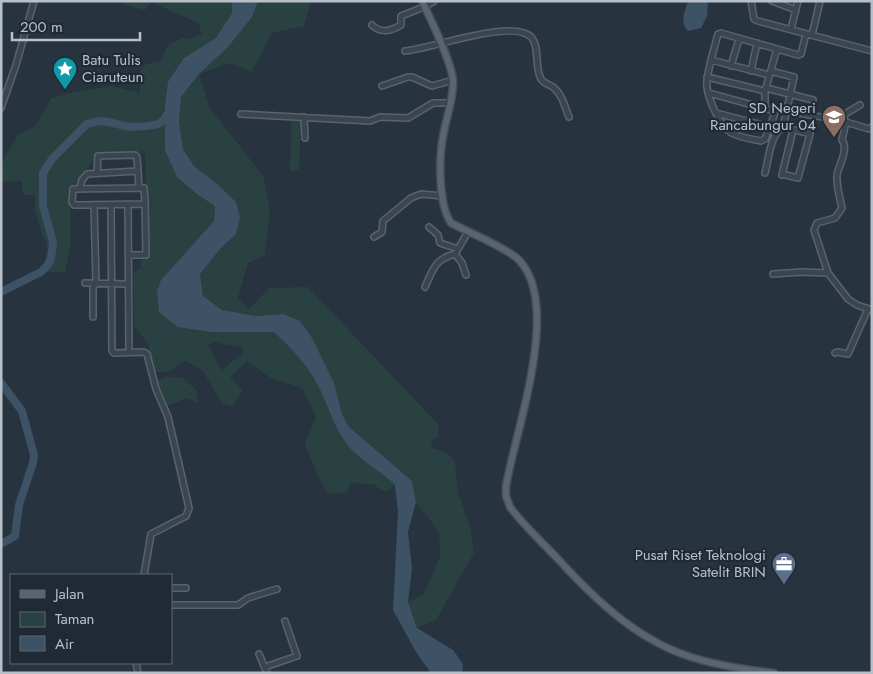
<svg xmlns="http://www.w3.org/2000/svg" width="873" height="674" viewBox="0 0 873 674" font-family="Jost,sans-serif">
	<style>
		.green { fill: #2a4141; fill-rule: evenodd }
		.water { fill: #3e5266 }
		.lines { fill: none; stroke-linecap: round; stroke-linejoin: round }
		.river { stroke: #3e5266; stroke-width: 8 }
		.minor-casing { stroke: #59636c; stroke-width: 8 }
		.major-casing { stroke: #444e58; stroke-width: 9 }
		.minor { stroke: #3b454f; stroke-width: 5 }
		.major { stroke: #59646f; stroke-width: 6 }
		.labels { text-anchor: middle; stroke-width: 4.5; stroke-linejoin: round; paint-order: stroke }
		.poi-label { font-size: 15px; fill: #b7c0c9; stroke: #202a34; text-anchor: end }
	</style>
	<rect width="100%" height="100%" fill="#27333f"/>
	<path class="green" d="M124,1H232V13L216,39L184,58L165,105L198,195L215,206L214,221L161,280L252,332H275C289,346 306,363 316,382C326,399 331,420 342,437C355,459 378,468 395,485L385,492L373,484L350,483L347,493L328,494L317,474L305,444L316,416L302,388L271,378L247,361L230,377L243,390L233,407L222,403L202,370L185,361L168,372H153L149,362V345L134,326L133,273L141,268V257L149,256L145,153H99L73,188L70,211V249L65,272H45L47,244L41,231L35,211V195H23L22,181L1,182V164L7,153L19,134L35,126L51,98L74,92L111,86L140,93L139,73L146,64L160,61L169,44L183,38L190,39L202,34L198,23L151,2L145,10L124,5ZM213,342L243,348V353L222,370L208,346Z
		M258,1H311L304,26L272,33L252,72L230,63L199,74L210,108L263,176L270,211L265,255L248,263L238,298L249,309L269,288L308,287L438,424V437L432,441L431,448L444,451L455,461L458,492L470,526L474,553L436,620L417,628L408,602L423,595L440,557L439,532L416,502L412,481L348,426L342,414L334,383L300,321L284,314L256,316L222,310L203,296L200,274L220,249L236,234L217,184L194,166L183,149L179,122L181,97L199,74L228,47L252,17Z
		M291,119H301L299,170L290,171Z
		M167,376L183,378L197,391L198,404L187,398L167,406L157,381Z"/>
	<path class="water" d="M232,1H258L252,17L228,47L199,74L181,97L179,122L183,149L194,166L217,184L236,202L240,217L236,234L220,249L200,274L203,296L222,310L256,316L284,314L300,321L312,338L334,383L342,414L348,426L412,481L416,502L408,532L412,569L408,602L417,628L453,650L463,664L462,673H431L416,652L393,610L398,512L395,485C378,468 355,459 342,437C331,420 326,399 316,382C306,363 289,346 274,332H212L178,327L159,312L157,292L161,280L214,221L215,206L198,195L177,177L165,150V105L168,82L184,58L216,38L232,13Z
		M688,1H708L707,16L701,28L688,31C679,23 685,11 688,1Z"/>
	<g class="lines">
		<path class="river" d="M1,292L41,272L47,266L51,259L53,242L43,206V173L52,159L87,124C103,118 110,123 125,126C133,128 154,126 160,123C165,120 167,114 170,110
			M1,383L22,411L34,455L33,463L19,505L15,536L1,544"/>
		<defs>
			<path id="minor" d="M751,1L754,19L758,21L872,51
				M772,1L796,10
				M372,25C381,34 391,31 401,25V16L424,7L434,1
				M791,29L798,1
				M812,35L820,1
				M405,51C431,49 515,17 532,38C540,48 534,66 541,79C544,84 548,84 553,87C562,94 565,107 569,117
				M711,60L769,75
				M731,66L739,39
				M751,71L757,43
				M707,77L765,91
				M382,86L408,77H412L432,86L453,80
				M770,89L813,100
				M709,93L774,111L775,113L765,139L761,141C752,139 742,138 734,134C720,129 705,94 707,80C709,65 714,49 718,34L721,33L798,55L801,54L806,34
				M1,108L16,65L34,1
				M765,108V91L777,49
				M787,111C807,115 826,117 846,122L844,119L845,114L860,105
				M716,113L770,127
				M241,114L370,121L380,117L408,118L433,103H450
				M304,117L305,138
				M872,127L869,129L846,122L842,140C849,149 839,165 837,175C836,185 840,198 842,208L835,218L817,223L814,230L828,273L848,299L857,305L872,310
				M97,173L98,156L135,155L137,157L138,171
				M765,173C769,158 770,135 783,127L794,77L774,72
				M782,174L798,178L810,134L783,127
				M782,175L793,130
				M80,188L82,180L87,174L138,171L139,188
				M144,188L145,203L143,204L79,205H74L72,202L73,189Z
				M111,205L112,351L114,353L144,352L147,354L156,389L168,417L189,508L186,516L151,534L144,575
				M128,205L129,352
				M429,227L438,235L440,243L458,249
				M374,237L382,232L383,221L411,198L421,194L443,196
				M455,254L462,263L466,275
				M128,255H146L145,203
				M773,274L802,272L828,273
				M85,283L127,284
				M425,287C433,269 435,259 455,254L468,232
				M93,317V288L96,283L94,205
				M835,353L837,352L848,354L868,309
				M171,588H186
				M171,605H238L248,598L277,589
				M259,654L267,673
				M136,663L138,673
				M265,667L297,656L285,621"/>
			<path id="major" d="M422,1C431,20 451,60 453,80C454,98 446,119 443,136C439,158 438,204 451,223C468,232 505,247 518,259C563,303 515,432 506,486V496L510,507C523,525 541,541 556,557C592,596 633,637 685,655C713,665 744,669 774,673"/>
		</defs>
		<use href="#minor" class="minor-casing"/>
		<use href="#major" class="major-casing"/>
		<use href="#minor" class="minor"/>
		<use href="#major" class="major"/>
	</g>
	<defs>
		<symbol id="sight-pin" viewBox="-11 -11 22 30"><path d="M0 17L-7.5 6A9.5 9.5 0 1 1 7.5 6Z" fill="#0f9aa8" stroke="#202a34"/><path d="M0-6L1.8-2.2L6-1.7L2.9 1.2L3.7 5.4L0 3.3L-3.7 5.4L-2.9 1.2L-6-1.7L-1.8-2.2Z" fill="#fff"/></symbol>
		<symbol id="school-pin" viewBox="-11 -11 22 30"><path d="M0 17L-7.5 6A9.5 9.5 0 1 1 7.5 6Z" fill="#8d6e63" stroke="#202a34"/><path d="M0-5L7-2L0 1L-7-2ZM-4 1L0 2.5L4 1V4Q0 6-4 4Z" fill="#fff"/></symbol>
		<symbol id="office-pin" viewBox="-11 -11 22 30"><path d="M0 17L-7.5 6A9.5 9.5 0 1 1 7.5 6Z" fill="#5c6f8a" stroke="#202a34"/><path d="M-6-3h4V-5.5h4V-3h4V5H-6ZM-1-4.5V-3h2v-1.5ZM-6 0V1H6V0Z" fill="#fff"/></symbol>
	</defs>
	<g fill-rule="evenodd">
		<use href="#sight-pin" x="51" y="55" width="28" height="38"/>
		<use href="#school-pin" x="820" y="103" width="28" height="38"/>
		<use href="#office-pin" x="770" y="550" width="28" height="38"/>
	</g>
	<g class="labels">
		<g class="poi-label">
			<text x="82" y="65" text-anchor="start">Batu Tulis<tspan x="82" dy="17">Ciaruteun</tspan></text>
			<text x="816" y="113">SD Negeri<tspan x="816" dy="17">Rancabungur 04</tspan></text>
			<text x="766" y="560">Pusat Riset Teknologi<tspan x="766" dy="17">Satelit BRIN</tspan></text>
		</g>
	</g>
	<rect width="873" height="674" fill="none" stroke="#b7c0c9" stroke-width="5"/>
	<rect x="10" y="574" width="162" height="90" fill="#202a34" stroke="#5c6670"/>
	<rect x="20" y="590" width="25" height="8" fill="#59646f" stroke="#5c6670"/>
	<text x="55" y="599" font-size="15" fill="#b7c0c9">Jalan</text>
	<rect x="20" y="612" width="25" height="15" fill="#2a4141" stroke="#5c6670"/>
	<text x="55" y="624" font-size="15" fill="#b7c0c9">Taman</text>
	<rect x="20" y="636" width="25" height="15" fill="#3e5266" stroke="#5c6670"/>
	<text x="55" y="649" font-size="15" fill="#b7c0c9">Air</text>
	<path d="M12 32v8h128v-8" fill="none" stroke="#b7c0c9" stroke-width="2.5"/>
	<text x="20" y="32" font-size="15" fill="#b7c0c9" stroke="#202a34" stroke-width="4" paint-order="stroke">200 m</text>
</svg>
